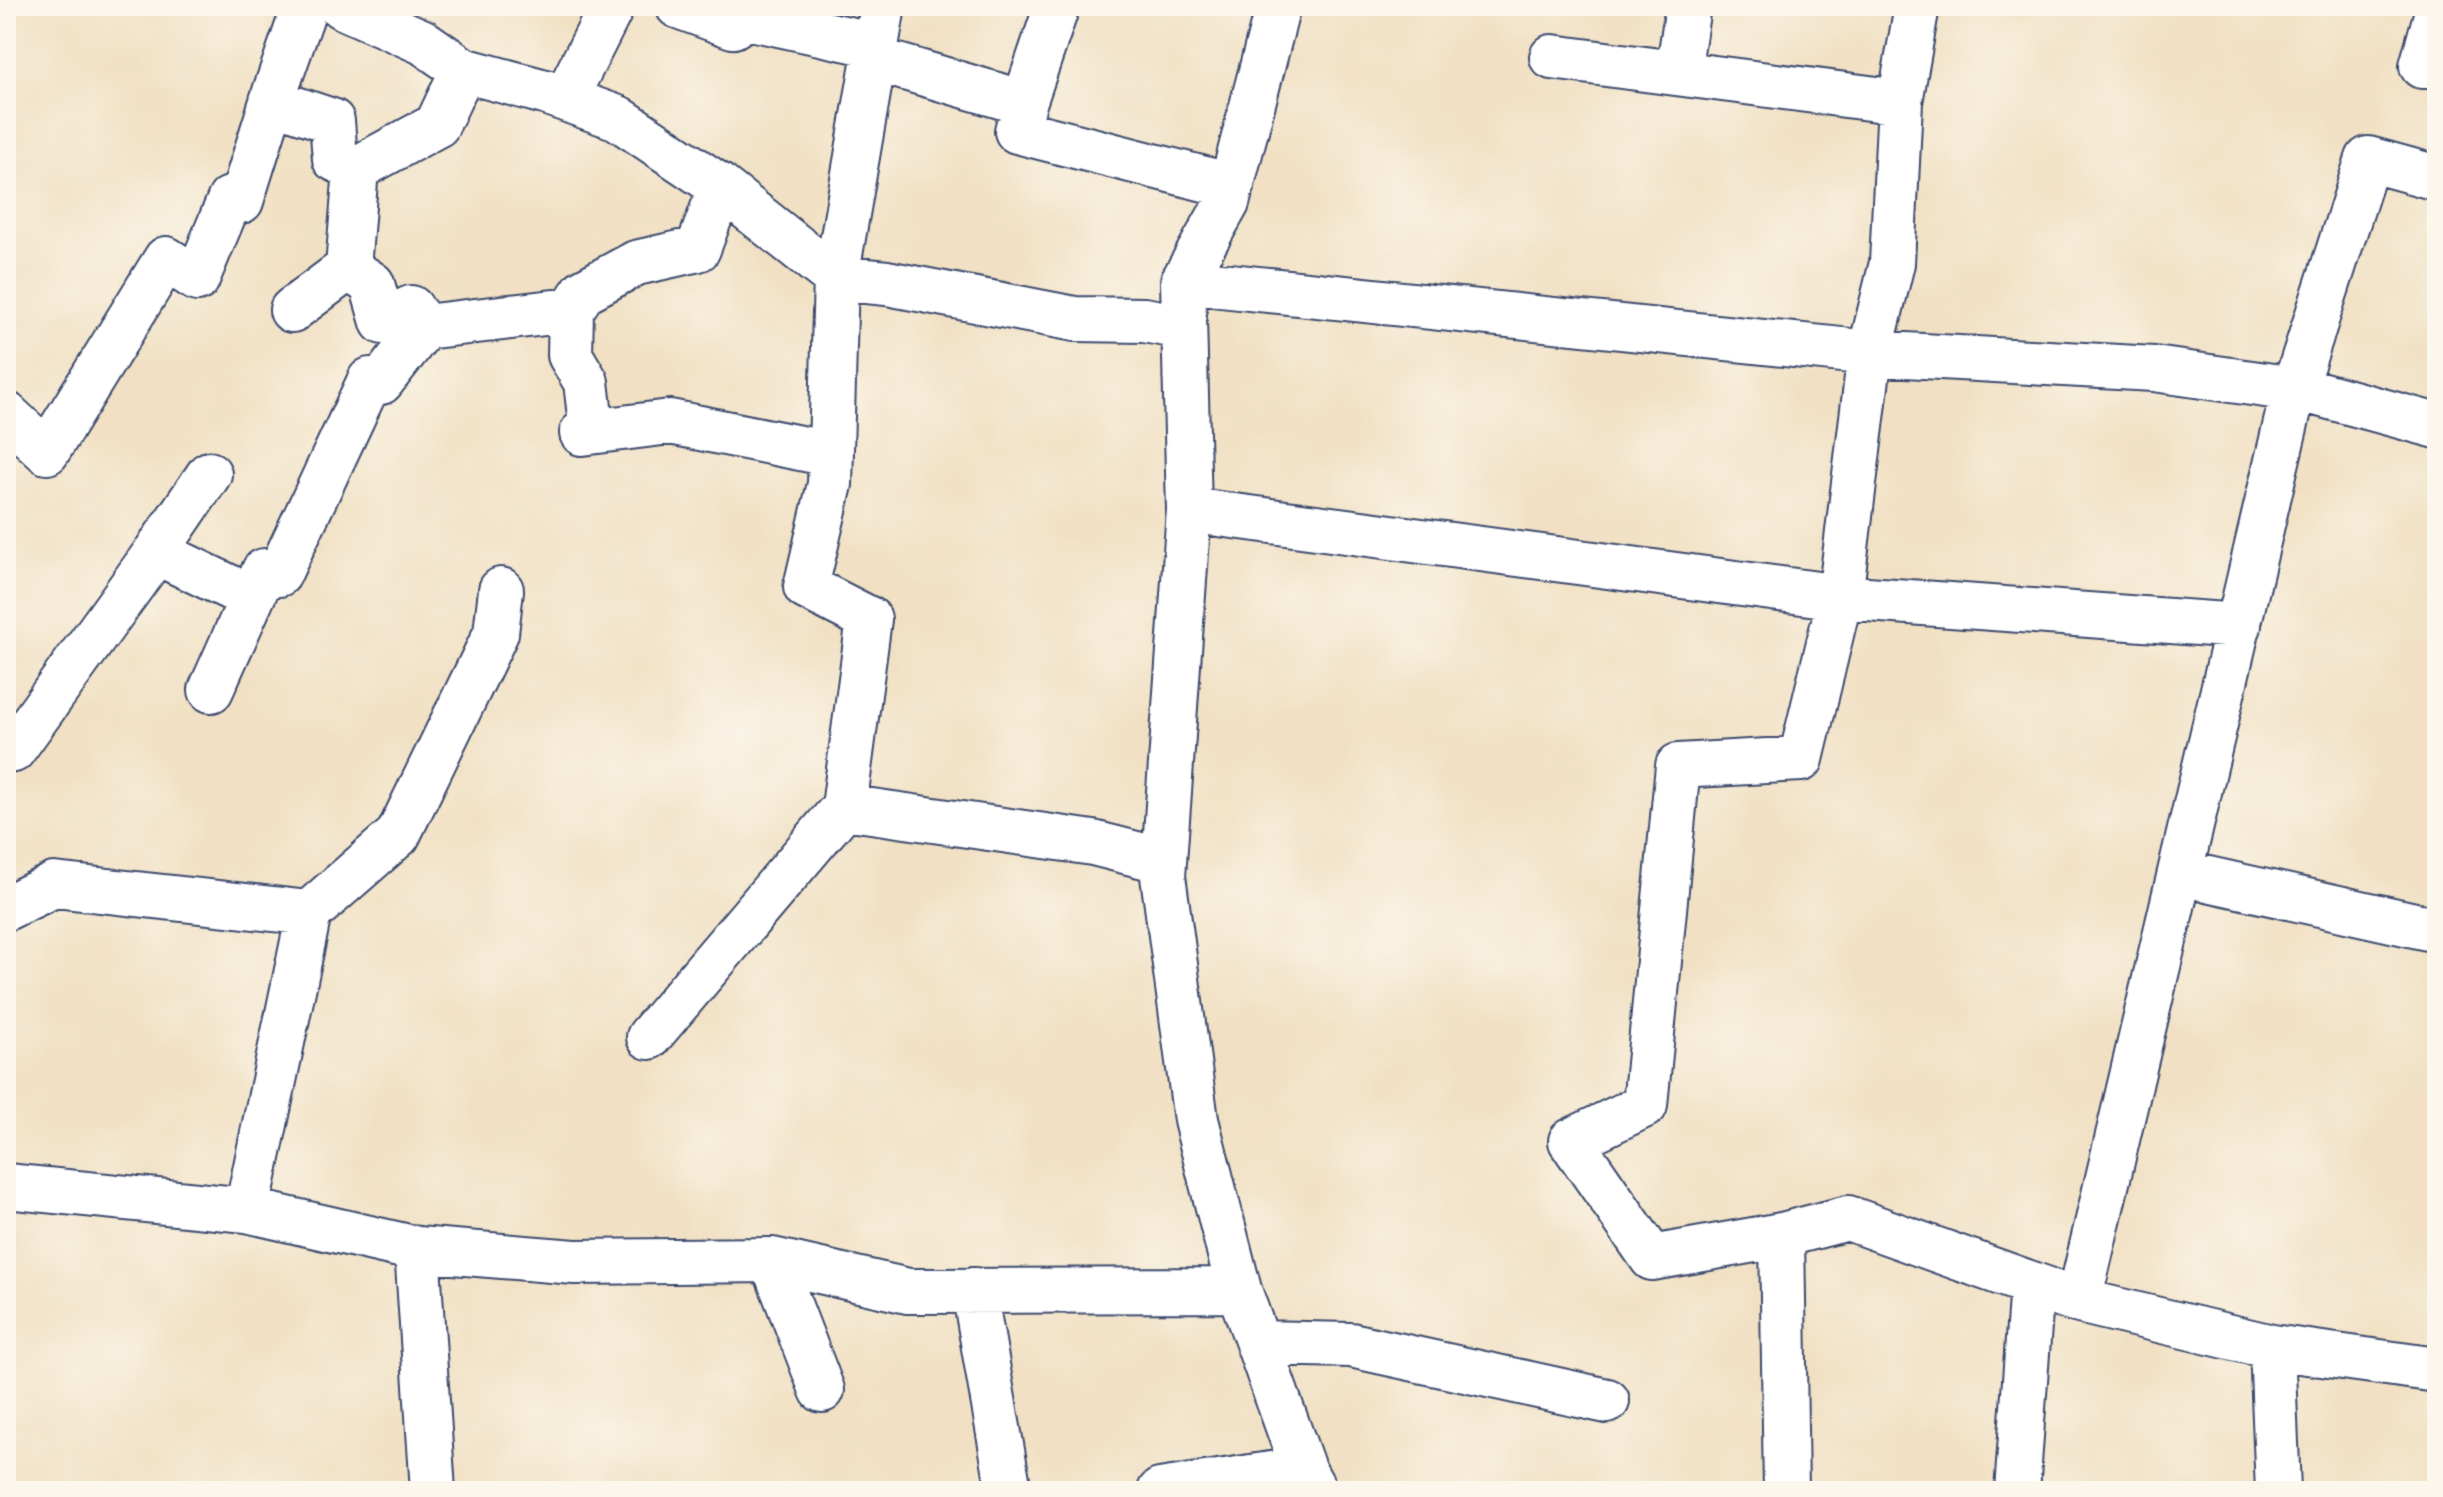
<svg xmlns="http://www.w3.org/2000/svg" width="2443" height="1497" viewBox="0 0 2443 1497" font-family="'IM FELL Double Pica',serif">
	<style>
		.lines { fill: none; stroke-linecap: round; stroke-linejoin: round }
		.street-casing { stroke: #3b4a6d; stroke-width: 48 }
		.street { stroke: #fff; stroke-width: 44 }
	</style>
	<rect width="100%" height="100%" fill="#fbf7ec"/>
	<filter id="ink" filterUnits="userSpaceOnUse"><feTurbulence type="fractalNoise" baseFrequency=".0125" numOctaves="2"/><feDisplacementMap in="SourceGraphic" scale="16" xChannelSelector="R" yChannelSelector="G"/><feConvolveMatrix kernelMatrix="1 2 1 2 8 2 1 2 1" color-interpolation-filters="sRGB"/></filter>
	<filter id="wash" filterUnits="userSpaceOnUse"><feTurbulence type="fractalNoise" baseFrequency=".006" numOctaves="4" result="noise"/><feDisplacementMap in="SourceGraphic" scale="32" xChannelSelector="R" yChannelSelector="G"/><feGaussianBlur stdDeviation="1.8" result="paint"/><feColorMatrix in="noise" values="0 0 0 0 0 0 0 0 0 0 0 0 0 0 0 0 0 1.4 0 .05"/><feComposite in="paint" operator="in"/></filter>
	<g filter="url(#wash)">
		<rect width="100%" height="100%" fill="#f1e0c3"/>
	</g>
	<g filter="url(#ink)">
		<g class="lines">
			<defs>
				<path id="street" d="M341,6L423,42L463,70L545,92L618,118L721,187L836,278L887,283L1075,319L1144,320L1183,327
					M678,6L733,26L746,17L876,45
					M1057,6L1024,103L1017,131L1232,186
					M1278,6L1227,203L1183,281L1189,510L1163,876L1196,1120L1239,1290L1303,1469L1315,1491
					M1917,6L1900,102L1892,263L1870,353L1840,597L1801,759L1678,766L1645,1105L1571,1141L1652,1258L1782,1235L1848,1218L2079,1301L2294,389L2368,159L2437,178
					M2437,12L2422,66H2437
					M1552,57L1900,102
					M874,59L1024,103
					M1678,73L1688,6
					M565,99L612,6
					M272,101L332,121L335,159L356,169
					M348,268L372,284L383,322L411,308L424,327
					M1183,281L1870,353L2154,369L2308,391L2437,426
					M292,310L348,268L356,169L437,125L463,70
					M6,414L47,452L166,259L197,279L230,199L241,201L276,89L305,6
					M596,431L590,416L586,382L570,355L571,310L584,291L636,263L698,249L721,187
					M582,433L670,422L830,454
					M1189,510L1840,597L2239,626
					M156,552L252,598
					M211,690L264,571L279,574L370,380L381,382L424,327L571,310
					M13,750L156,552L209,474
					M844,807L1093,843L1164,861
					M2181,873L2437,930
					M6,908L54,885L309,913
					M649,1037L844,807L869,619L806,587L830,484L836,278L883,6
					M6,1186L247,1210L417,1249L575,1262L772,1260L908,1291L1239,1290
					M247,1210L309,913L398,835L496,633L501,590
					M1782,1235L1786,1491
					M417,1249L433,1491
					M772,1260L822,1390
					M974,1290L1009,1491
					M2079,1301L2272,1347L2437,1370
					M1258,1343L1351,1345L1607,1401
					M2272,1347L2278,1491
					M1160,1491L1303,1469
					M2017,1491L2032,1284"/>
			</defs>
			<use href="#street" class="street-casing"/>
			<use href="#street" class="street"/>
		</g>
	</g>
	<rect width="2443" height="1497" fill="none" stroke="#fbf7ec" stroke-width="32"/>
</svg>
